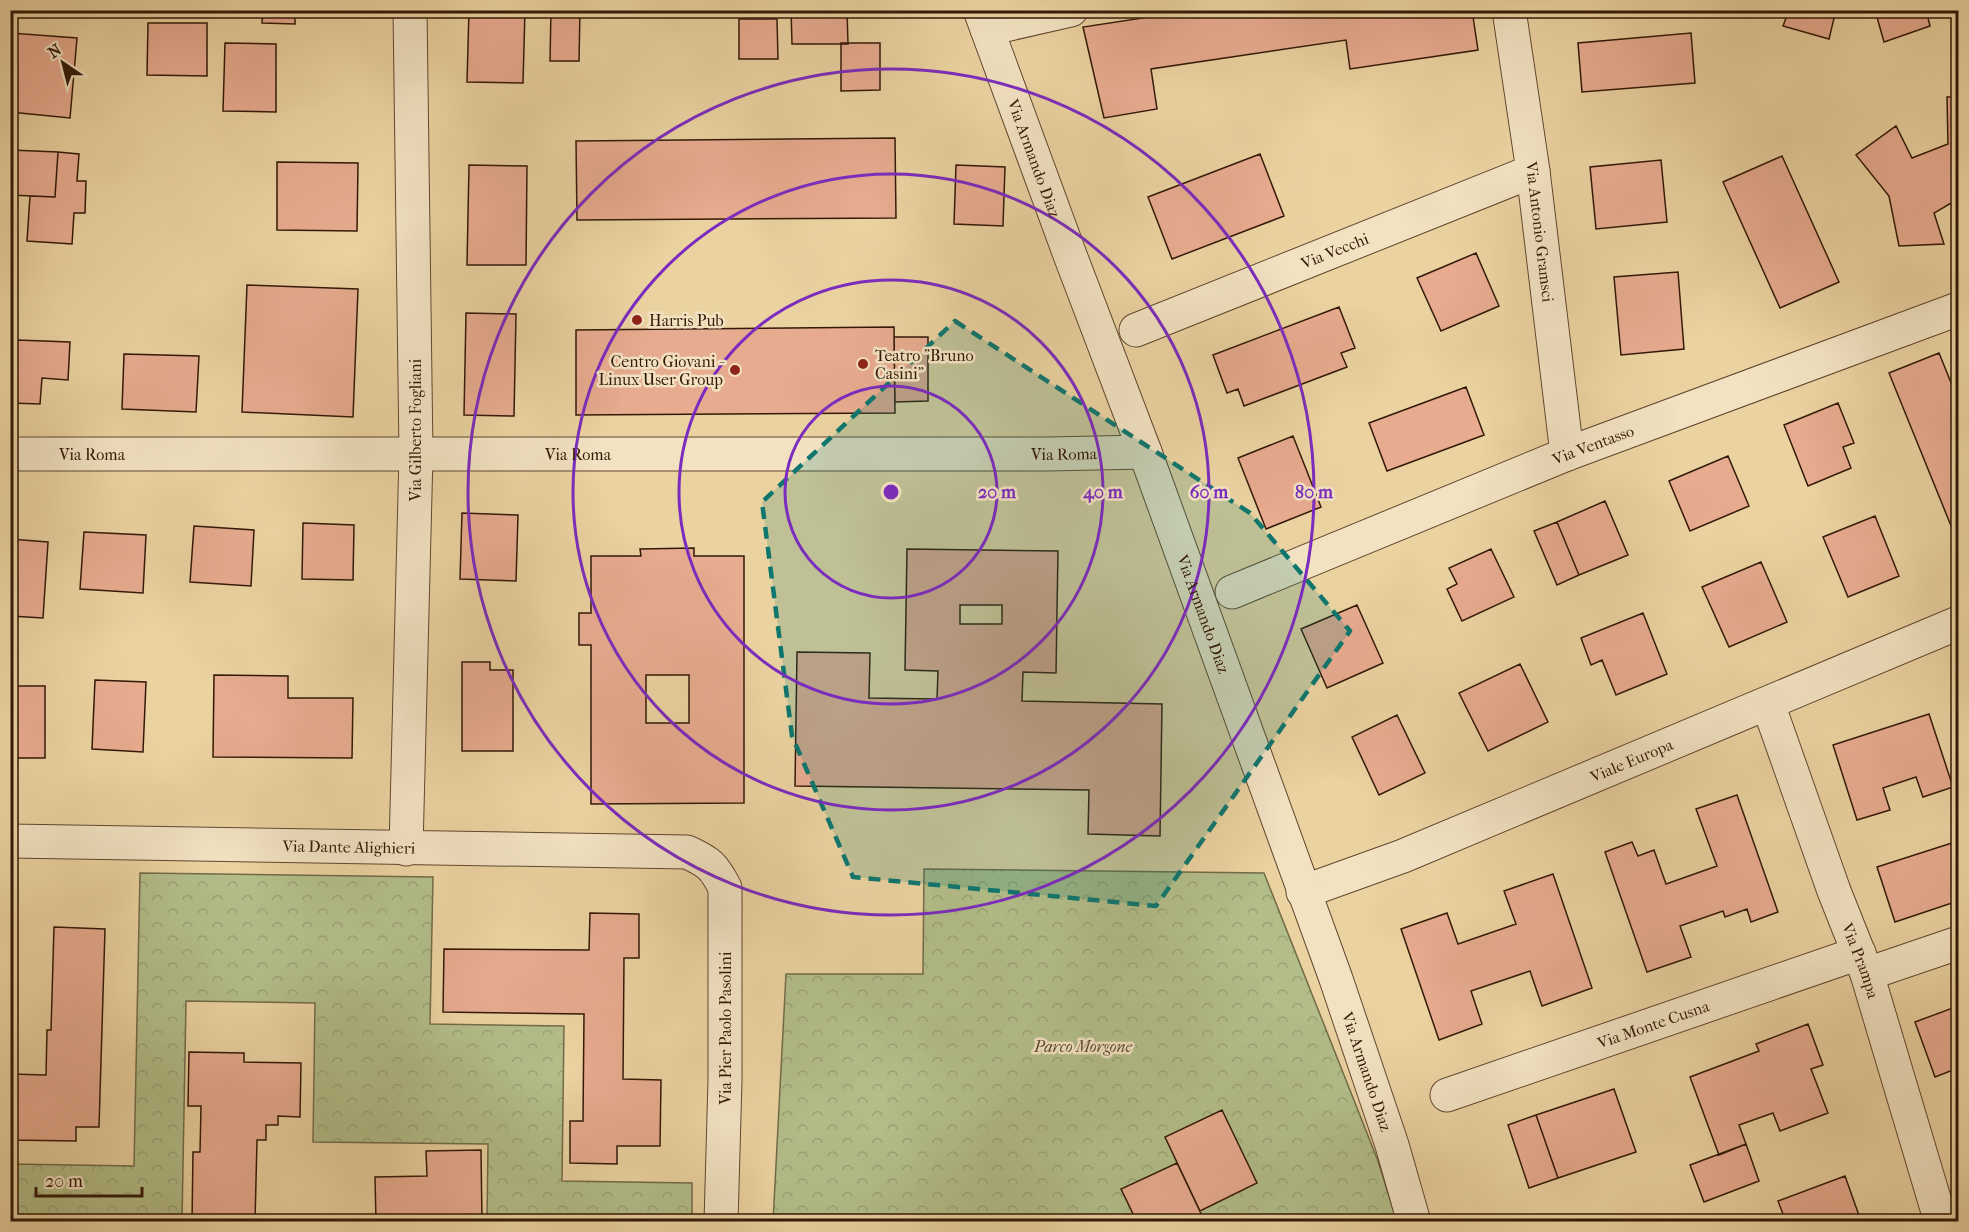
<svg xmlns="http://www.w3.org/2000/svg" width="1969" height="1232" viewBox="0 0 1969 1232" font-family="'IM FELL French Canon',serif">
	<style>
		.park { fill: url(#park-crowns); stroke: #726b48; stroke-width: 1.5 }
		.building { fill: #e7ab8f; stroke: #331907; stroke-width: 1.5; fill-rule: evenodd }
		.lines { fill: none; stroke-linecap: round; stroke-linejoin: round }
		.minor-casing { stroke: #61472e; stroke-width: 35 }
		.tertiary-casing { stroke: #61472e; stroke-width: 35 }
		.minor { stroke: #f2e2c2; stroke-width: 33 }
		.tertiary { stroke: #f2e2c2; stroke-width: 33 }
		.marked { fill: #0f766e; fill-opacity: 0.2; stroke: #0f766e; stroke-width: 4.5; stroke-dasharray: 12 8; stroke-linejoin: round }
		.ring { fill: none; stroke: #7b2cbf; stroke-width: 3 }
		.poi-dot { fill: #8f2418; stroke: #f2e2c2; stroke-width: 2 }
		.labels { text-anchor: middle; stroke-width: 5; stroke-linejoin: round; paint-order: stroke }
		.street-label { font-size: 16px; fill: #331907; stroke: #f2e2c2 }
		.poi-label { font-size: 16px; fill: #331907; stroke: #f2e2c2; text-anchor: start }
		.park-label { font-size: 16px; font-style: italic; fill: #594a2e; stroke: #f2e2c2 }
		.centre { fill: #7b2cbf; stroke: #f2e2c2; stroke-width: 3 }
		.ring-label { font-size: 18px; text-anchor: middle; font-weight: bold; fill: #7b2cbf; stroke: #f2e2c2; stroke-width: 5; stroke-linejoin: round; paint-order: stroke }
	</style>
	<defs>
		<pattern id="park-crowns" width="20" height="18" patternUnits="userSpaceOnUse" patternTransform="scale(1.5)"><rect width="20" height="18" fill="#b2bd88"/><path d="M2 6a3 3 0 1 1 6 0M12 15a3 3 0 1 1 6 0" fill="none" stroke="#9aa274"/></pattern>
	</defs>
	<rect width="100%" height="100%" fill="#ebd2a1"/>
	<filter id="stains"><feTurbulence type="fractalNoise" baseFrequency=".00333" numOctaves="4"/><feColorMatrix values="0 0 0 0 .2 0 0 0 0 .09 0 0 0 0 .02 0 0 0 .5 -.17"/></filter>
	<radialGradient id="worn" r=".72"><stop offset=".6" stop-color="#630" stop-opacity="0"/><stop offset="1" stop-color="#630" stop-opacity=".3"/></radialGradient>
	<path class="park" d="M924,869L1264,873L1378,1161L1397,1222H773L786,974H923Z
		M140,873L433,877L430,1024L564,1026L562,1181L692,1183V1221H487L488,1144L313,1142L315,1003L186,1001L182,1221H11V1164L134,1166Z"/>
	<path class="building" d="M263,10H295V24L262,23Z
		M322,10H343V14H322Z
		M469,10H525L523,83L467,82Z
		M551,10H580L579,61H550Z
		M742,10H775V19H742Z
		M791,10H847L848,44H792Z
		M1195,10H1472L1478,50L1350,69L1346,40L1151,69L1157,109L1104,118L1083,27Z
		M1789,10H1836L1829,39L1783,26Z
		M1875,10H1926L1930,26L1884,42Z
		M739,19H777L778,59H739Z
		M148,23H207V76L147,75Z
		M10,33L77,38L70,118L10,112Z
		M1691,33L1695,83L1582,92L1578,43Z
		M225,43L276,44V112L223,111Z
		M841,43H880V90L841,91Z
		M1947,97H1958V199L1934,213L1944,244L1899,246L1889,196L1856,155L1896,126L1912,158L1948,144Z
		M895,138L896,218L577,220L576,141Z
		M10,150L58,152L55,197L10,195Z
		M58,152L79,154L77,181H86L85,213H74L72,244L27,241L30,196L55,197Z
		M1260,154L1284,216L1172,259L1148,197Z
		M1782,156L1839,282L1780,308L1723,182Z
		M1661,160L1667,222L1596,229L1590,167Z
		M277,162L358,163L357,231L277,230Z
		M469,165L527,166L526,265H467Z
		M956,165L1005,167L1003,226L954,224Z
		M1476,253L1499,306L1441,331L1417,278Z
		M1678,272L1684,349L1621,355L1614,277Z
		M247,285L358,289L353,417L242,412Z
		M1339,307L1355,348L1341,353L1347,367L1244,406L1238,389L1227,393L1213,355Z
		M466,313L516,314L514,416L464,415Z
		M894,327L895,413L576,415V330Z
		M894,337H928V401L895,402Z
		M17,340L70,342L68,380L42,378L40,404L10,403V373H15Z
		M1939,353L1958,400V543L1889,373Z
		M124,354L199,356L196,412L122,409Z
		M1466,387L1484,435L1387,471L1369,423Z
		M1838,403L1854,443L1843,447L1851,468L1808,486L1784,425Z
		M1293,436L1321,507L1266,529L1238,458Z
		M1728,456L1749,506L1690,531L1669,481Z
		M1605,501L1628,555L1579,575L1557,522Z
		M462,513L518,515L516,581L460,579Z
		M1875,516L1899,576L1848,597L1823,537Z
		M1557,522L1579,575L1557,585L1534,531Z
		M303,523L354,525L353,580L302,579Z
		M194,526L254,530L251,586L190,582Z
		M84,532L146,535L143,593L80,589Z
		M10,539L48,542L43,618L10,616Z
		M694,548V556H744V803L591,804V645H579V613H591V556H641L640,549ZM646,675H689V723H646Z
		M907,549L1058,551L1056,673L1023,672L1022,701L1162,704L1160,836L1088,834L1089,790L795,786L797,652L870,653L869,698L937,699L938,671L905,670ZM960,605H1002V624H960Z
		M1491,549L1514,597L1462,621L1447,589L1457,584L1449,568Z
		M1761,562L1787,622L1729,647L1702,587Z
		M1357,605L1383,663L1327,688L1301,629Z
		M1643,613L1667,674L1616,695L1602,660L1591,665L1581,638Z
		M462,662H490V670H513V751H462Z
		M1520,664L1548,722L1488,751L1459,693Z
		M214,675L288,676V698H353L352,758L213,757Z
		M95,680L146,682L143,752L92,749Z
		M10,686H45V758H10Z
		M1929,714L1953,787L1923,797L1916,777L1883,788L1890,810L1857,820L1833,745Z
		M1397,715L1425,773L1379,795L1352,737Z
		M1737,795L1778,912L1751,922L1747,909L1725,917L1723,911L1680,926L1691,957L1647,972L1605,852L1632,842L1638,856L1654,850L1666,884L1717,866L1696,809Z
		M1958,841V901L1895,922L1877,867Z
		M1553,874L1592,988L1542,1006L1530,971L1471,991L1482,1024L1439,1040L1401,929L1447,913L1458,944L1516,924L1504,891Z
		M590,913L639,914V958H624L623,1079L661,1080L660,1146H617V1164L570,1163V1121H583L584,1014L443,1012L444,949L589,950Z
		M54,927L105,929L99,1127H76V1141L10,1140V1074L46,1075L47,1030H51Z
		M1958,1006V1068L1935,1077L1915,1022Z
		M1808,1024L1823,1065L1811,1069L1828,1113L1780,1131L1773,1113L1739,1125L1746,1144L1719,1155L1690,1077L1759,1051L1756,1044Z
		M189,1052L244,1053V1062L301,1063L300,1117L278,1116V1125H266V1140H257L255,1222H192L193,1152H200L201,1106H188Z
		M1614,1089L1636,1152L1558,1178L1536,1115Z
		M1222,1110L1257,1183L1200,1211L1165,1137Z
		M1536,1115L1558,1178L1529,1188L1508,1125Z
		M1746,1144L1759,1181L1704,1202L1690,1165Z
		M481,1150L482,1222H376L375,1177L427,1176L426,1151Z
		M1177,1163L1205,1222H1137L1121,1189Z
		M1845,1176L1861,1221L1786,1222L1778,1201Z"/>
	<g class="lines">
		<defs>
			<g id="minor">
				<path id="s1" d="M1509,10L1533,171L1567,454"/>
				<path d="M987,29L1071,10"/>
				<path id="s2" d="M1136,330L1533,171"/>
				<path id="s3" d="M1232,592L1567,454L1958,309"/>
				<path id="s4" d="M1768,704L1834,891L1867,974L1941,1222"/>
				<path id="s5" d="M10,841L687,852C709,862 714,866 725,888V1080L721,1222"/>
				<path d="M406,849L416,454L410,10"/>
				<path id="s6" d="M1303,892L1403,856L1958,623"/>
				<path d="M1867,974L1958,943"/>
				<path id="s7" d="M1447,1095L1859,953"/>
			</g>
			<g id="tertiary">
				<path id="s8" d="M980,10L1070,255L1145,452L1336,979L1392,1145L1414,1222"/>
				<path id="s9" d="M10,454H1048L1145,452"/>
			</g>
		</defs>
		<use href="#minor" class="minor-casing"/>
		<use href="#tertiary" class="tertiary-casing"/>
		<use href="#minor" class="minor"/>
		<use href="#tertiary" class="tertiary"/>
	</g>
	<path class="marked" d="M955,321L1250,513L1350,631L1156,906L853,877L792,736L762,502Z"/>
	<g class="ring">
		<circle cx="891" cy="492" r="106"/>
		<circle cx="891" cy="492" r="212"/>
		<circle cx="891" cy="492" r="318"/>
		<circle cx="891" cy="492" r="423"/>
	</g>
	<g class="poi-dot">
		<circle cx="637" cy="320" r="6"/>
		<circle cx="863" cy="364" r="6"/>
		<circle cx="735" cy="370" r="6"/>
	</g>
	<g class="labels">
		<g class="street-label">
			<text dy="6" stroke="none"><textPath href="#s8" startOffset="158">Via Armando Diaz</textPath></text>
			<text dy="6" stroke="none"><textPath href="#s1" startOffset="224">Via Antonio Gramsci</textPath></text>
			<text dy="6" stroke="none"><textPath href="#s2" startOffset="214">Via Vecchi</textPath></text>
			<text transform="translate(415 430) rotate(-90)" y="6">Via Gilberto Fogliani</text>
			<text dy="6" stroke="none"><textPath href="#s3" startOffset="390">Via Ventasso</textPath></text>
			<text dy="6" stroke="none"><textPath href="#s9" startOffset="568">Via Roma</textPath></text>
			<text dy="6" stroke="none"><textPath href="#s9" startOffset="1054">Via Roma</textPath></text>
			<text dy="6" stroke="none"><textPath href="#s9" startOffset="82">Via Roma</textPath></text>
			<text dy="6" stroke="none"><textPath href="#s8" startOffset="644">Via Armando Diaz</textPath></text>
			<text dy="6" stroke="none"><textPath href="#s6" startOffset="354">Viale Europa</textPath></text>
			<text dy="6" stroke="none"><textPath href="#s5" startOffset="339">Via Dante Alighieri</textPath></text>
			<text dy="6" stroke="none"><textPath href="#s4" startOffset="273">Via Prampa</textPath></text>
			<text dy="6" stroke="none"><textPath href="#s7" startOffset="218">Via Monte Cusna</textPath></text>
			<text transform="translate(725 1028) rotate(-90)" y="6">Via Pier Paolo Pasolini</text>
			<text dy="6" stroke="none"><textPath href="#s8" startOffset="1130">Via Armando Diaz</textPath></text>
		</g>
		<g class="poi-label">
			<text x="649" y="326">Harris Pub</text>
			<text x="875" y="361">Teatro "Bruno<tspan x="875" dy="18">Casini"</tspan></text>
			<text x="723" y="367" text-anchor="end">Centro Giovani -<tspan x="723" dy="18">Linux User Group</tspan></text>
		</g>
		<g class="park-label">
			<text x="1083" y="1052">Parco Morgone</text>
		</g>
	</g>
	<circle cx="891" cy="492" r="9" class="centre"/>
	<g class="ring-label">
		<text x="997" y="498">20 m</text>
		<text x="1103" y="498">40 m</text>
		<text x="1209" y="498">60 m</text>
		<text x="1314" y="498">80 m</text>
	</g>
	<rect width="1969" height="1232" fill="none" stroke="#ebd2a1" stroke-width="36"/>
	<rect x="12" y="12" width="1945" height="1208" fill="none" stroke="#331907" stroke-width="3"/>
	<rect x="18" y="18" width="1933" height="1196" fill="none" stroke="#331907" stroke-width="1.5"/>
	<g transform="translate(63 63) rotate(325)" stroke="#f2e2c2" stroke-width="4.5" paint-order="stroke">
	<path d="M0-4.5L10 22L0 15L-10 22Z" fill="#331907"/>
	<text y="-9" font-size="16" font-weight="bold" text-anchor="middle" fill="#331907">N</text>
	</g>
	<path d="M36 1187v9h106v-9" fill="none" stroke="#331907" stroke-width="3"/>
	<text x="45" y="1187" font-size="18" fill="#331907" stroke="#f2e2c2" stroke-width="4.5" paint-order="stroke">20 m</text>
	<rect width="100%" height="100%" filter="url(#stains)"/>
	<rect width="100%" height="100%" fill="url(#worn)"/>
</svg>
